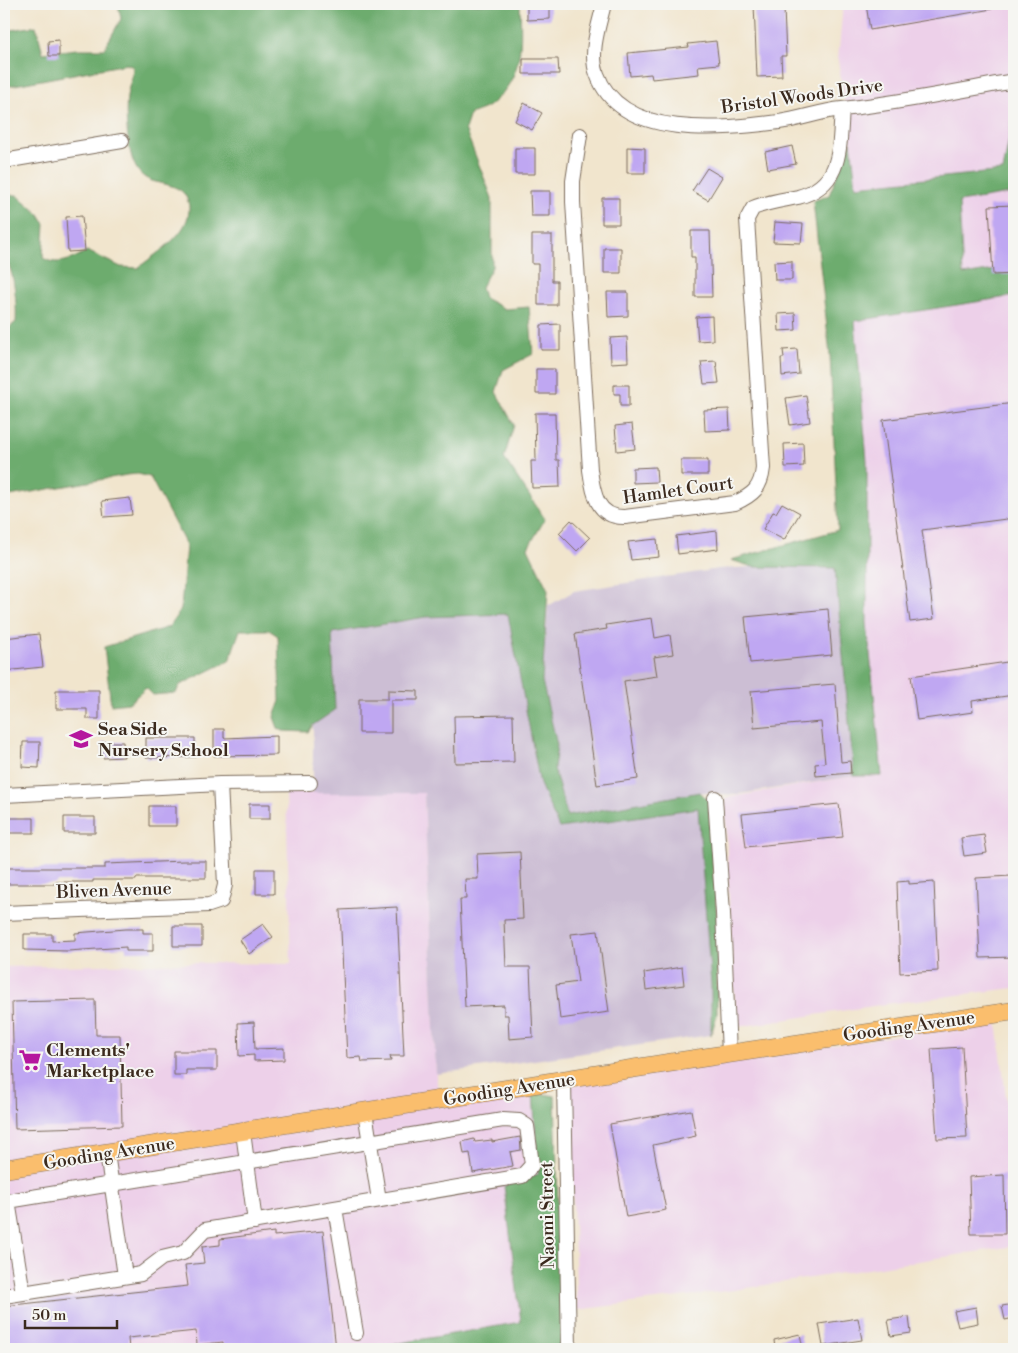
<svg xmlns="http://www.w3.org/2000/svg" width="1018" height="1353" viewBox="0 0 1018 1353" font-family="'Libre Bodoni',serif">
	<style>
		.built { fill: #edd0e9 }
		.industrial { fill: #ccbed4 }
		.forest { fill: #6dac6e; stroke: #546b46 }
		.building { fill: #bfa7f2 }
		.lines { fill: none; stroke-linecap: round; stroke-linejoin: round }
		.minor-casing { stroke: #7b6b5b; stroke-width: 16 }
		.major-casing { stroke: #7b6b5b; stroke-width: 19 }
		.minor { stroke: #fff; stroke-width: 14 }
		.major { stroke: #fabe6d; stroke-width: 18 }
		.labels { text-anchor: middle; stroke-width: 4; stroke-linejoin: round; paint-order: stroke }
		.street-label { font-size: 18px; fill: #3b2a1e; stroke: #f6f6f2 }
		.poi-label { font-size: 18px; font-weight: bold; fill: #3b2a1e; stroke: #f6f6f2; text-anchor: start }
	</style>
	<rect width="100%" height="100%" fill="#f6f6f2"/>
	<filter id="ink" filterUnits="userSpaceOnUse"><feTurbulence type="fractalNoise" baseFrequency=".02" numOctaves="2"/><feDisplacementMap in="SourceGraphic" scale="10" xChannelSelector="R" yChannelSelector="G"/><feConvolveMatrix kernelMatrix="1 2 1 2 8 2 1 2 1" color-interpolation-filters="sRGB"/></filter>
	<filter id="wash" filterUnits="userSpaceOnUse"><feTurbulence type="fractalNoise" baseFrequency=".0096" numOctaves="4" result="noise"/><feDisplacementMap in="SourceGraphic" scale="20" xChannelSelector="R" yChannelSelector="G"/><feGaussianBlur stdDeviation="1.12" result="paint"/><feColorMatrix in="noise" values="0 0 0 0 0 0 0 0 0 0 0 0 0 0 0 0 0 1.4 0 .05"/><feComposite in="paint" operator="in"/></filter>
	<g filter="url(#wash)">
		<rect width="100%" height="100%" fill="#f1e5cd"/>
		<path class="built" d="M843,4H1014V117L1003,171L855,186L851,142L838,60Z
			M1014,193V267L963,276L959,202Z
			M1014,296V988L886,1004L737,1027L731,946L725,798L854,776H881L867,623V461L855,321Z
			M424,792L436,1074L440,1107L533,1092L538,1175L504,1186L521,1322L366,1349H4V967L201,963L291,964L286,793Z
			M997,1020L1014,1167V1246L734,1290L577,1310L569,1086Z"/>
		<path class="industrial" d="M753,567L835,568L854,776L734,795L700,792L567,816L554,769L557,745L542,681L548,606L574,591L719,569Z
			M508,614L540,784L559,828L698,808L711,985V1035L436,1074L424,793H313V725L335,710L332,633L425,617Z"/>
		<path class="forest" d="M118,4H520C521,42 525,77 491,104C486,109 477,111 470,114L465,129L492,198V267L481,287L484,298L505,309L529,307L533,354L503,370L496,392L514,425L504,458L545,519L528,548L548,590L542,681L557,745L554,769L567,816L700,792L708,800L717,918V1015L711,1035V985L698,808L559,828L540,784L508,614L425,617L332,633L335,710L313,725L308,732L283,731L278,728L274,717L280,701L278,636L269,630H240L229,661L180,685L176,693L153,695L146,688L129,703L111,705L104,647L169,627L181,609L186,545L150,477L138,474L127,475L4,497V332L16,322C17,306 15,269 4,258V195H17L39,214L45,224L43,258C58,267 73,259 87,251L121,267L138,268C157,252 191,234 189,206C188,200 185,193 180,190C161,178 142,189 132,158C127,140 125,116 127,97C128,87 133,78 133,67L127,64L4,87V23L11,30L36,26L43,53L77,49H104L121,19Z
			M1013,117L1014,193L959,202L963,275L1014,267V296L855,321L867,461V623L882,776H854L835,568L753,567L731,560L838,530L830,355L813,201L829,195L851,142L856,186L1003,171Z
			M533,1092L555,1096L562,1349H366L521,1322L504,1186L538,1174Z"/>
		<g id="blocks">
			<path class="building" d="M527,4H550V19L527,20Z
				M754,4H778V9L784,8L786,56H781L782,76L757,77Z
				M866,4H992V9L870,30Z
				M59,40V56H49L48,41Z
				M716,41L719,64L698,66L699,74L652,79L651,74L630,76L628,53L689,47L688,44Z
				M523,59H558L559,74H523Z
				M524,103L542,113L532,130L515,121Z
				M792,146L796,164L768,169L765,152Z
				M627,147L645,148V173H627Z
				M515,148H535V174H515Z
				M707,168L722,177L708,200L692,191Z
				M530,191H550V216H531Z
				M602,198H619V224H602Z
				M1014,205V274L993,275L989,206Z
				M82,216L85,251L68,252L66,217Z
				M775,222L803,224L801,243L773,242Z
				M691,231H710L712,297H695V257H691Z
				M532,235H552V281H557V305H538V264H532Z
				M604,248H621V273H604Z
				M792,261V280H775L774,262Z
				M607,292H628V316L608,317Z
				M795,313L796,330L779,331L778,314Z
				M712,316L713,340L698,341L696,317Z
				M560,324V350H541V325Z
				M627,337L628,362L611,363L610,338Z
				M797,349L799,374L782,376L781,358H784L783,350Z
				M716,361L719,383L704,384L701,362Z
				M536,369H555V394H536Z
				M614,385H629V406H620V394H614Z
				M806,395L810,422L790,425L786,398Z
				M1014,403V518L922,530L934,619L910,622L883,420Z
				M729,409L730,430L705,431L704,410Z
				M535,413H555L556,460H559L560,487L532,488L531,461H536Z
				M632,424L635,449L617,451L615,426Z
				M803,443L804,466L785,467L784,444Z
				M681,460H708V475H681Z
				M656,467L657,482L633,483V468Z
				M130,498L132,515L104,517L102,501Z
				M782,503L800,513L784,540L763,529L773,512L776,513Z
				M571,520L590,538L577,551L559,533Z
				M717,531L718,549L678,554L676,536Z
				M657,539L659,557L631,560L628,542Z
				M828,609L832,655L750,663L745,617Z
				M652,618L655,638L670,635L673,654L654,657L657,676L624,681L638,779L597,785L575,634L607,629L606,625Z
				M39,634L43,667L4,671V638Z
				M1014,661V695L972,701L973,712L917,720L911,676Z
				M835,684L841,762L850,761L851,773L816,776L815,764L825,763L821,722L754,728L751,691Z
				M56,690H99V719H87V709H56Z
				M388,690L418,691V700H391V733H359V699H388Z
				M513,715L514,762L455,763L454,716Z
				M214,729H224V738L277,736V755L214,756Z
				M146,738H195V757L146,758Z
				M23,742H40L39,768L22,767Z
				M102,742H123L124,757L103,758Z
				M249,804H270V819H249Z
				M839,804L843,837L746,847L742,814Z
				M149,806H176V826H149Z
				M64,817H95V833H64Z
				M5,818H34V833H5Z
				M984,835L987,853L964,856L961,838Z
				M520,852L523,919L504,920L506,967H530L533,1037L509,1039L508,1015H504V1005L465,1007L460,899H466L465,879H478L477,854Z
				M184,861H206V878H136V880H93V882H56V884H4V868H105V864Z
				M256,869H274V894H256Z
				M1011,876L1014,957L980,958L976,878Z
				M909,881V884L934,882L938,971L900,973L897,882Z
				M397,907L404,1056H390L391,1061L362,1062L361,1057L347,1058L340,910Z
				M263,924L273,937L249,954L240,940Z
				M173,926H202V946H173Z
				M126,929H143V933H153V951H126V947L68,951L24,950V934H52V941L75,940V933Z
				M598,931L609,1012L560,1019L556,985L578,982L571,934Z
				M682,967L684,985L646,990L644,973Z
				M95,1000L96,1035H120L122,1126L15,1129L12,1002Z
				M254,1022L255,1049L284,1048V1060L254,1061V1055L239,1056L238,1023Z
				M962,1047L967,1138L937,1139L931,1049Z
				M174,1051H217V1070H186V1075H174Z
				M691,1110L696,1136L653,1145L666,1210L626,1217L610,1124Z
				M520,1137L521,1150L510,1152L513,1166L473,1173L470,1153L464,1154L462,1142L474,1139L475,1142L492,1140V1142Z
				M1004,1175L1005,1234H971L969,1177Z
				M323,1231L336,1349H223V1342L197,1345L196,1331L128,1338L129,1349H8L4,1306L188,1286L185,1265L204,1263L202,1247L220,1245V1239L274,1232V1236Z
				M1014,1304V1318L1005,1320L1002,1306Z
				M976,1307L978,1323L958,1327L954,1311Z
				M909,1317L911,1333L891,1336L888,1320Z
				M858,1318L862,1340L823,1346L819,1324Z
				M800,1334L803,1349H775L774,1340Z"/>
		</g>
	</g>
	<g filter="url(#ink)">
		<use href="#blocks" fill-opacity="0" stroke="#7b6b5b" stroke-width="1"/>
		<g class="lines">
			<defs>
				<path id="minor" d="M604,4C599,25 589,53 597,74C621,141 724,129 779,122C801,119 821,111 842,109C900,103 957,91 1014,81
					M580,135L573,181V202L590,470C593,493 597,518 625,517L735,503C753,495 761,488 763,468L747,219L753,208C767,202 783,200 798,197C843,185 839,148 842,109
					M4,161L122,141
					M4,795L220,784L310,783
					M715,798L723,913L729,1054
					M4,913L209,905L221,901L225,885L220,784
					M564,1081L569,1349
					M365,1112L379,1200
					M243,1132L255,1222
					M107,1153L125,1276
					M335,1208L356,1333
					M4,1296L23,1293L141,1274L162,1258L183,1253L205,1230L522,1176L532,1165L527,1126L519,1121L503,1120L8,1201L23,1293"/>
				<path id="major" d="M4,1169L668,1063L1014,1011"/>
			</defs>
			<use href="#minor" class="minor-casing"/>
			<use href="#major" class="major-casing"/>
			<use href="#minor" class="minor"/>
			<use href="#major" class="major"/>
		</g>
	</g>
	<defs>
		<symbol id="school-bare" viewBox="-9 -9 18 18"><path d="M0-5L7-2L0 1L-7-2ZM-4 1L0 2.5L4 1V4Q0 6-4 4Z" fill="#b5179e" stroke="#f6f6f2" stroke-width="2.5" paint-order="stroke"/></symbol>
		<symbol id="supermarket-bare" viewBox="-9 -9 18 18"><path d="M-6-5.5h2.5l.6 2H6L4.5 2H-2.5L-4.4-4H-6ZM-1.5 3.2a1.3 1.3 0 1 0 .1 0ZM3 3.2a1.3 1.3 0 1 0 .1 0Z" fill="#b5179e" stroke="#f6f6f2" stroke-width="2.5" paint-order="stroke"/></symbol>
	</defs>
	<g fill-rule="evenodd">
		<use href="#school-bare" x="65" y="723" width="32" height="32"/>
		<use href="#supermarket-bare" x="14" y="1044" width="32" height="32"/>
	</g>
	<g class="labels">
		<g class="street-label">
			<text transform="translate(802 96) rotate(-8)" y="6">Bristol Woods Drive</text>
			<text transform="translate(678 490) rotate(-8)" y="6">Hamlet Court</text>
			<text transform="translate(114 890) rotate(-2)" y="6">Bliven Avenue</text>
			<text transform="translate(909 1026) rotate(-8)" y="6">Gooding Avenue</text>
			<text transform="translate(509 1089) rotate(-9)" y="6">Gooding Avenue</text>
			<text transform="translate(109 1153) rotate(-9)" y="6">Gooding Avenue</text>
			<text transform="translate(547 1215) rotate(-91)" y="6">Naomi Street</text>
		</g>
		<g class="poi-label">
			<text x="98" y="735">Sea Side<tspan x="98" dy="21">Nursery School</tspan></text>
			<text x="46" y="1056">Clements'<tspan x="46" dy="21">Marketplace</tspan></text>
		</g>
	</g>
	<rect width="1018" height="1353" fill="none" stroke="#f6f6f2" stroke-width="20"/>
	<path d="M25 1320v8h92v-8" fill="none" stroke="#3b2a1e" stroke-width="2.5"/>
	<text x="32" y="1320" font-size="15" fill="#3b2a1e" stroke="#f6f6f2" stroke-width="4" paint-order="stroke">50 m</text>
</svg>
